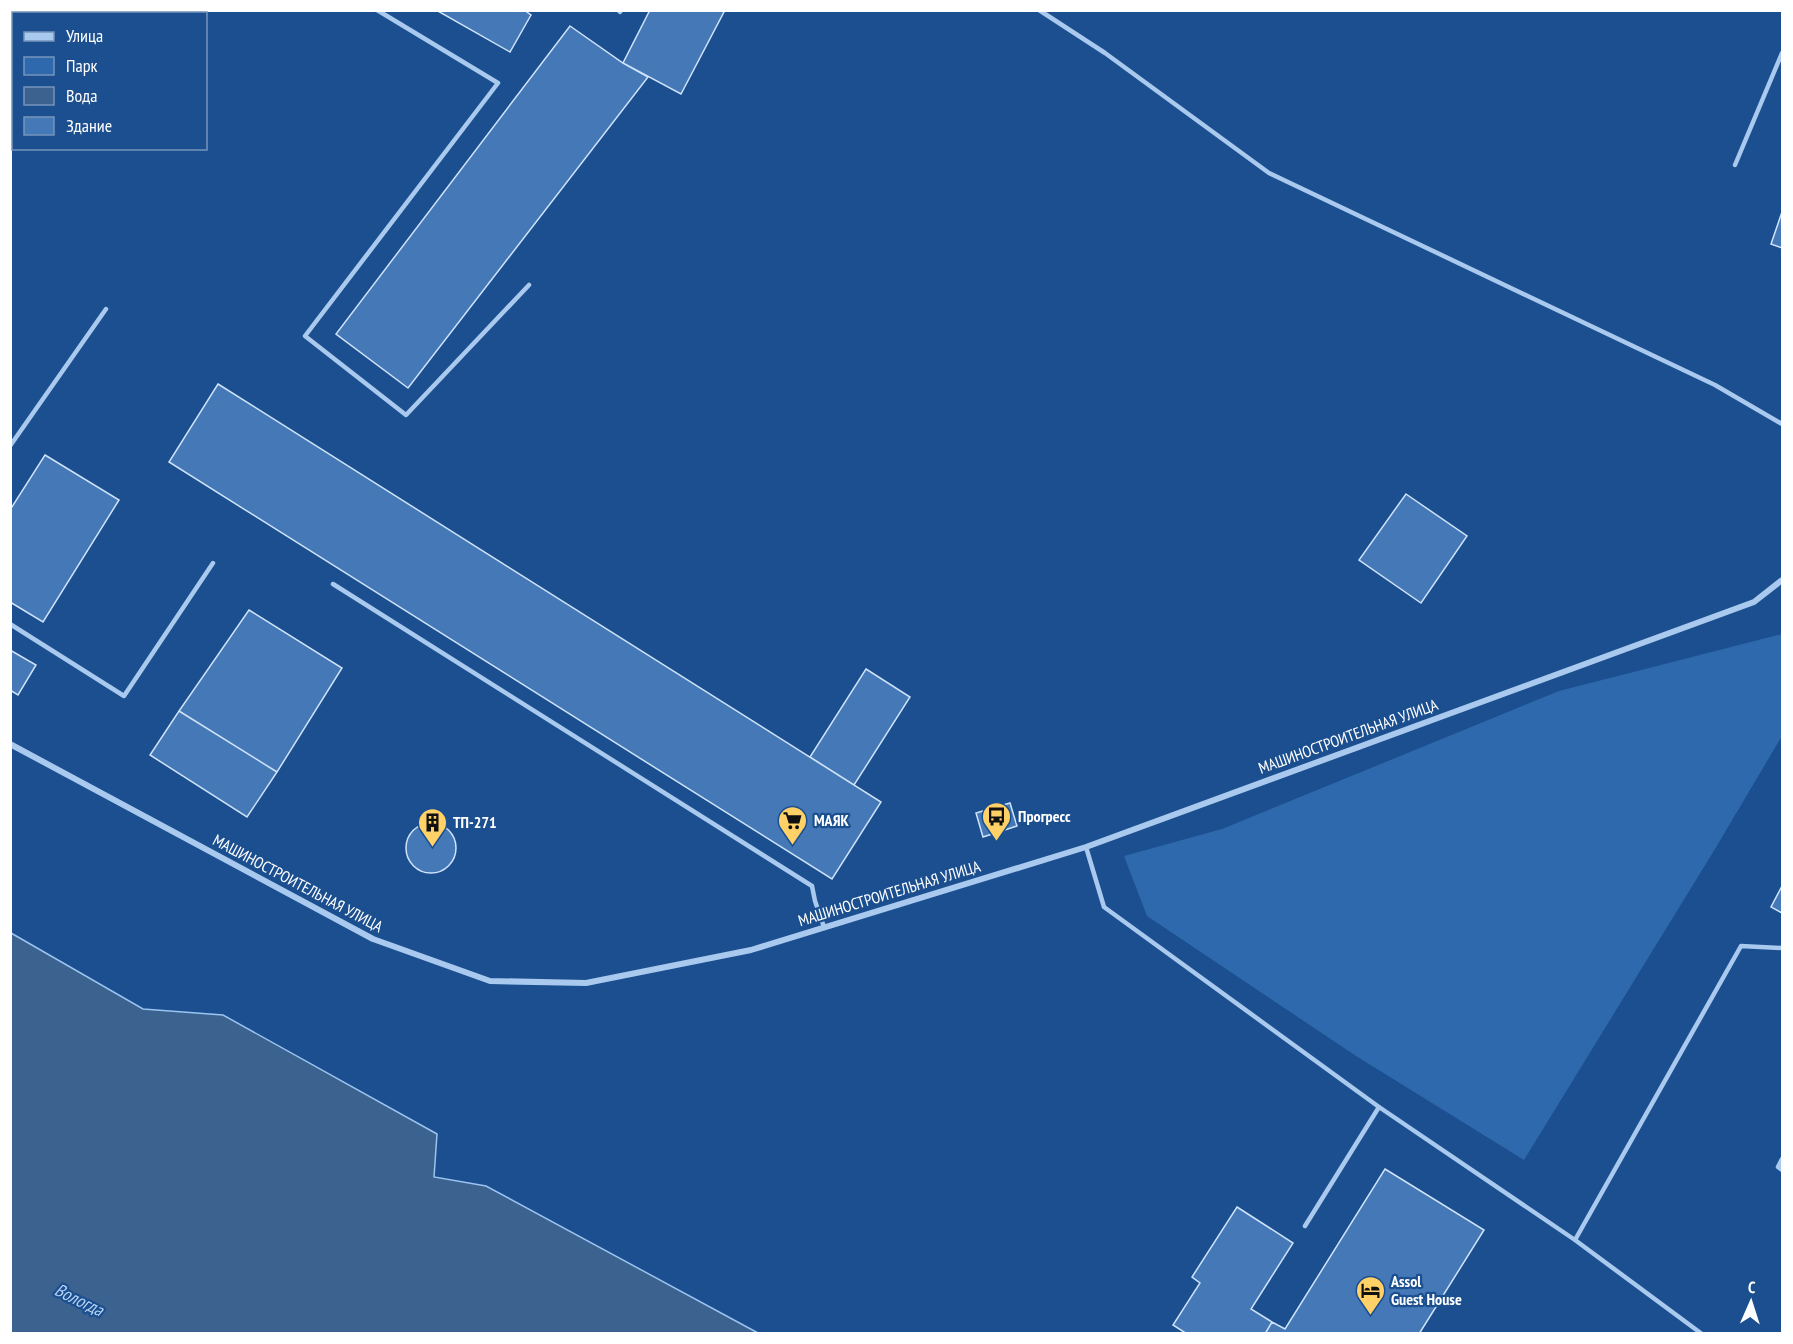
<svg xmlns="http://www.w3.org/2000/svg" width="1793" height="1344" viewBox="0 0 1793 1344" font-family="'PT Sans Narrow',sans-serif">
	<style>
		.green { fill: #2e69ad }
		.water { fill: #3c6290; stroke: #9cc4f0; stroke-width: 1.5 }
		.building { fill: #4478b7; stroke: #cfe3fa; stroke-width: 1.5 }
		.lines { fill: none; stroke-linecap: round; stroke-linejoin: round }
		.lane { stroke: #a9c9ee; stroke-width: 4.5 }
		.street { stroke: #a9c9ee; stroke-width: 6 }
		.labels { text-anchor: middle; stroke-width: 4.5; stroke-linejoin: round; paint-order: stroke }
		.street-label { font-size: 16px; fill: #fff; stroke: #1b4f8f }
		.poi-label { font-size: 16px; font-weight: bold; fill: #fff; stroke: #1b4f8f; text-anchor: start }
		.water-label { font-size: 18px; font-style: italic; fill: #b5d3f5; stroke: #1b4f8f }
	</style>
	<rect width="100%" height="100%" fill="#1b4f8f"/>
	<path class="green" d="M1782,634V736L1715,849L1524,1160L1356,1056L1147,916L1124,856L1222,829L1559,691Z"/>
	<path class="water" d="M11,933L143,1009L223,1015L437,1134L434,1177L486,1186L758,1333H11Z"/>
	<path class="building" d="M436,10H524L531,15L510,52Z
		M650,10H725L681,94L623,63Z
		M570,26L623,63L648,77L408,388L336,334Z
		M1782,212V248L1771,244Z
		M218,384L881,802L832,879L169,462Z
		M45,455L119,500L43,622L10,602V510Z
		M1406,494L1467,536L1421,603L1359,560Z
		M249,610L342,668L277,772L179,711Z
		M10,650L36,665L18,695L10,690Z
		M866,669L910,697L854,785L810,757Z
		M179,711L277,772L247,817L150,755Z
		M1010,803L1017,826L983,837L976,813Z
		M406 848a25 25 0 1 1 50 0a25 25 0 1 1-50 0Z
		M1782,886V913L1771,907Z
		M1385,1169L1484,1230L1419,1334H1265L1272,1322L1285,1329Z
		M1237,1207L1293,1243L1251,1309L1272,1322L1265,1334H1187L1173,1325L1200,1283L1192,1277Z"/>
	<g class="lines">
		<path class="lane" d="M377,10L498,83L305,336L406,415L529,285
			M618,10L620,12L621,10
			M1039,10L1105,53L1269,173L1715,385L1782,424
			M85,14L89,10
			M10,116L14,112
			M1735,165L1782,53
			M10,446L106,309
			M333,584L812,886L815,901L824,927
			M10,624L124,696L213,563
			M1086,847L1104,907L1379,1107L1575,1240L1702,1334
			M1782,1159L1778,1167L1782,1170
			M1305,1226L1379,1107
			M1575,1240L1741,946L1782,948"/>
		<path class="street" d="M10,744L373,939L490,981L586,983L751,950L1086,847L1754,602L1782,580"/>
	</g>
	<defs>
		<symbol id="bus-pin" viewBox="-11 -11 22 30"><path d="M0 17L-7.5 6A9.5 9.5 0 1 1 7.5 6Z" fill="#ffd166" stroke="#1b4f8f"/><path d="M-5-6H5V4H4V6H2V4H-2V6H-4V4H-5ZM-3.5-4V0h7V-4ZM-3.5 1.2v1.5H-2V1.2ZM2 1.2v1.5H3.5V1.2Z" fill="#111"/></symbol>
		<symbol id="supermarket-pin" viewBox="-11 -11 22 30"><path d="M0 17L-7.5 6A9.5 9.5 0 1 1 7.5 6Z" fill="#ffd166" stroke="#1b4f8f"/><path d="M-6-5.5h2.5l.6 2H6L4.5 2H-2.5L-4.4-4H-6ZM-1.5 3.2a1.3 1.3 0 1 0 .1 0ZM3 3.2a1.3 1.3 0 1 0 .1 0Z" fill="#111"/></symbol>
		<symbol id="building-pin" viewBox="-11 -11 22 30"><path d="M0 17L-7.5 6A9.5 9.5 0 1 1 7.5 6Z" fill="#ffd166" stroke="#1b4f8f"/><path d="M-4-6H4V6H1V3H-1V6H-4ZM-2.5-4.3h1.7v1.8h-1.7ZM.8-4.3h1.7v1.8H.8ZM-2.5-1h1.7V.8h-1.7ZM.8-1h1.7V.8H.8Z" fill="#111"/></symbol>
		<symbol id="hotel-pin" viewBox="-11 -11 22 30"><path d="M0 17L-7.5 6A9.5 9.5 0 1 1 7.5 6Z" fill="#ffd166" stroke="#1b4f8f"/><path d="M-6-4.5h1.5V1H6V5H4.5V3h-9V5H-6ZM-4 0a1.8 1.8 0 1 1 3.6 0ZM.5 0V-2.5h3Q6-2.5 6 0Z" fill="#111"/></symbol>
	</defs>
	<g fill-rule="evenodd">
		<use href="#bus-pin" x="980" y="800" width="33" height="45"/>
		<use href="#supermarket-pin" x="776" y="804" width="33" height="45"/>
		<use href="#building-pin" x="416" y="806" width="33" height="45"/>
		<use href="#hotel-pin" x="1354" y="1274" width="33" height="45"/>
	</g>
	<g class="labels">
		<g class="street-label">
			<text transform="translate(1348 736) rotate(-20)" y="6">МАШИНОСТРОИТЕЛЬНАЯ УЛИЦА</text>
			<text transform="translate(298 883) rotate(28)" y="6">МАШИНОСТРОИТЕЛЬНАЯ УЛИЦА</text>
			<text transform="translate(889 893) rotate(-17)" y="6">МАШИНОСТРОИТЕЛЬНАЯ УЛИЦА</text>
		</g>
		<g class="poi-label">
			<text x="1018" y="822">Прогресс</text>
			<text x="814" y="826">МАЯК</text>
			<text x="453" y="828">ТП-271</text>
			<text x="1391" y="1287">Assol<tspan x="1391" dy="18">Guest House</tspan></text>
		</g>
		<g class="water-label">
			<text transform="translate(79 1300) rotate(26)" y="6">Вологда</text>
		</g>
	</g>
	<rect width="1793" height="1344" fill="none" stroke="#ffffff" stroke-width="24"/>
	<rect x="12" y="12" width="195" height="138" fill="#1b4f8f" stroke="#7695bc" stroke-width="1.5"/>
	<rect x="24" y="32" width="30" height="9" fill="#a9c9ee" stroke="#7695bc" stroke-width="1.5"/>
	<text x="66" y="42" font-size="18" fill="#ffffff">Улица</text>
	<rect x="24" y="57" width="30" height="18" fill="#2e69ad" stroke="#7695bc" stroke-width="1.5"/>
	<text x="66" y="72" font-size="18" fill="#ffffff">Парк</text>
	<rect x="24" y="87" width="30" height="18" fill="#3c6290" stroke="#7695bc" stroke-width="1.5"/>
	<text x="66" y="102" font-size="18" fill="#ffffff">Вода</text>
	<rect x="24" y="117" width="30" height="18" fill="#4478b7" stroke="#7695bc" stroke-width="1.5"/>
	<text x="66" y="132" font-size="18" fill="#ffffff">Здание</text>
	<g transform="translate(1751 1302) rotate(3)" stroke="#1b4f8f" stroke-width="4.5" paint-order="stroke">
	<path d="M0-4.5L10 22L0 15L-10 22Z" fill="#ffffff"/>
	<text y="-9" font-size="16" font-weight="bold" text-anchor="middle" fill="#ffffff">С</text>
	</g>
</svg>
